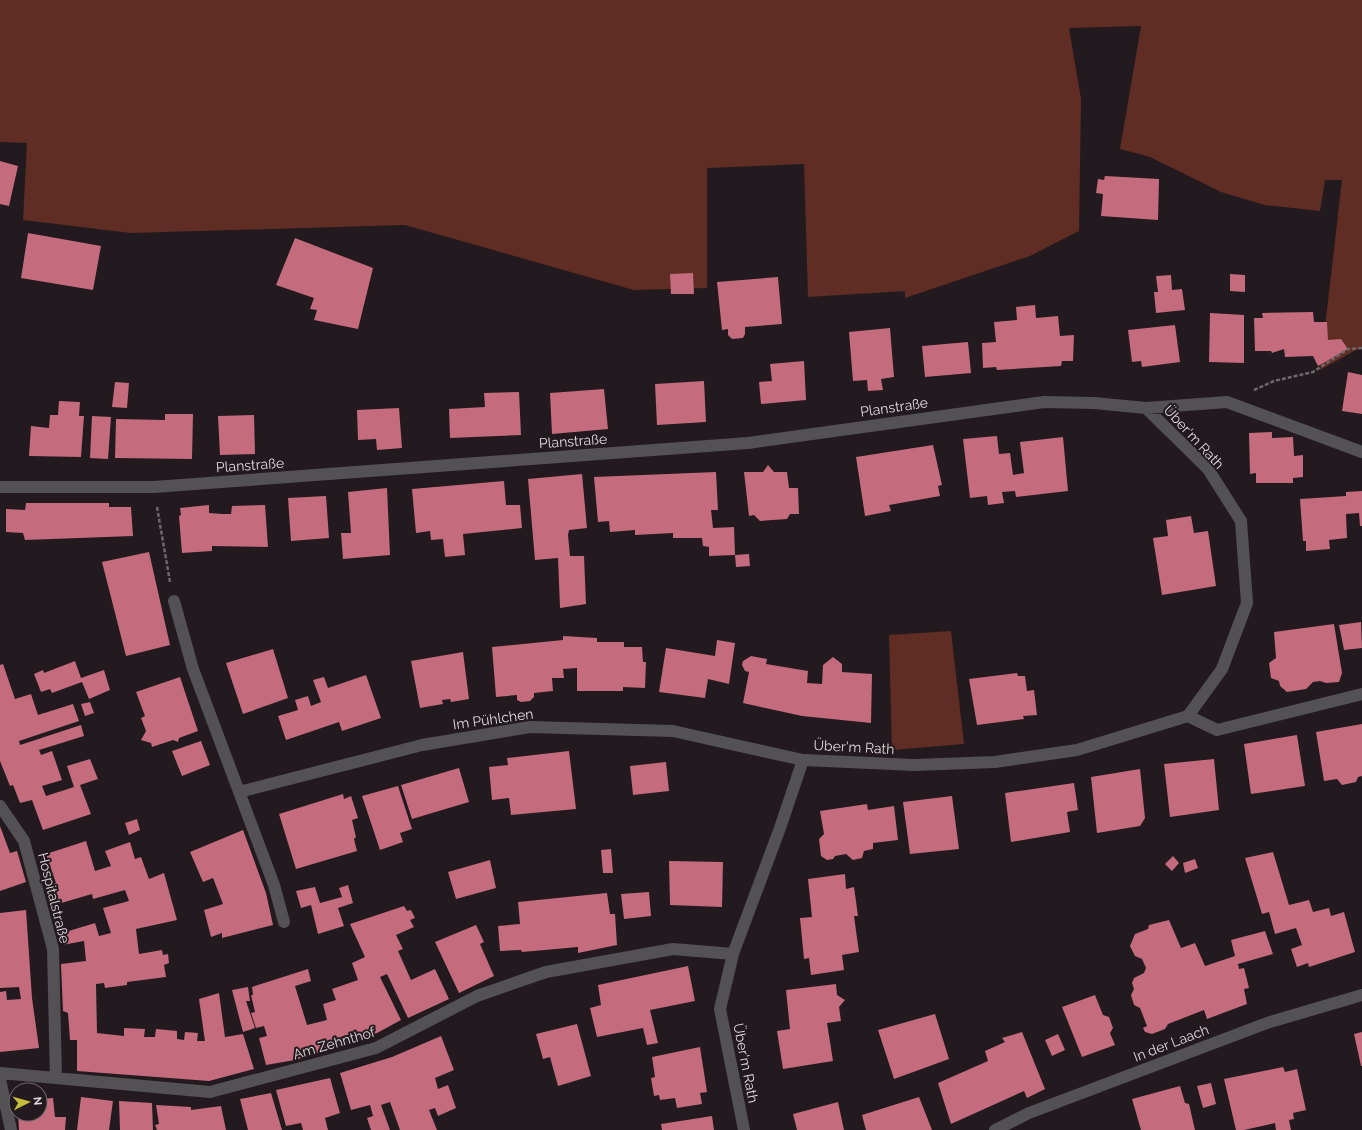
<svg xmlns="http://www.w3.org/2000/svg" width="1362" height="1130" viewBox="0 0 1362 1130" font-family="Raleway,sans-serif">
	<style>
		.green { fill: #5f2d24 }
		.building { fill: #c46b7e }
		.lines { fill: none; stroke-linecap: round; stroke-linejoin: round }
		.path { stroke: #6e676b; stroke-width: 2.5; stroke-dasharray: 4 2; stroke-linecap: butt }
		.minor { stroke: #545155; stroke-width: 12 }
		.labels { text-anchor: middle; stroke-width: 4; stroke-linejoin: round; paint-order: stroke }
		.street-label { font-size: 14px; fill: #dfdadd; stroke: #221a1e }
	</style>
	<rect width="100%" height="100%" fill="#221a1e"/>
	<path class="green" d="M0,0H1362V349L1356,350L1320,370L1342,180H1325L1320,211L1265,205L1221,192L1150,157L1120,149L1141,26L1069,28L1081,99L1079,231L1030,256L905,298V291L808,297L804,164L707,168V288L634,290L405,225L131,233L23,220L27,143L0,142Z
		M951,631L964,744L892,750L889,635Z"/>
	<path class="building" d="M0,161L18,166L9,206L0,204Z
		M1105,176L1159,179L1158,220L1101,216L1103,194L1096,193L1098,179L1104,180Z
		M28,233L101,246L93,290L21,278Z
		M295,238L373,268L358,329L314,320L317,310L310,309L314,298L276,285Z
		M693,273L694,294H671L670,274Z
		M1230,274L1245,275V292L1230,291Z
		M1171,275L1172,290L1182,289L1185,310L1156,313L1154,292H1158L1156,276Z
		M778,277L782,324L745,327V334L743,338L732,339L728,335V329L722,330L717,282Z
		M1035,305L1036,318L1058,316L1060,336L1074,335L1073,361H1062L1061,366L997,370L996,367L983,368L982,343L996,342L994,322L1017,320L1016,307Z
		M1313,312L1314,322H1327L1328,340L1341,339L1348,349L1318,366L1313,356L1285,357L1284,349L1272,353L1271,351H1255L1254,318H1263L1262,313Z
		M1210,313L1244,315V363L1209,362Z
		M1175,325L1180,362L1142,367L1141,361L1132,362L1128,330Z
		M890,328L894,377L881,379L883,390L868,391L867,380L853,381L849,332Z
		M968,342L971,373L925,377L922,346Z
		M804,361L806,400L761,404L759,382L772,381L770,364Z
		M1348,372L1362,375V414L1342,411Z
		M704,381L706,422L657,425L655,384Z
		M115,382L129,383L127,408L112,407Z
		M604,389L608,429L552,434L550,393Z
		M519,392L521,435L450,438L449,409L485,407L484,393Z
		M59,401L80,402L79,416H84L81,457L29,456L31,426L49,428L50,415H58Z
		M399,408L402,448L377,450L376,439L358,440L357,410Z
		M165,414H193L192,459L115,458L116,419L165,420Z
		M254,415L255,454L220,455L218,416Z
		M92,416L111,417L108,459L90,458Z
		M1272,432V438L1293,437L1294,456L1303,455V477L1293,478V483H1256V473L1250,474L1249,433Z
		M997,436L999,454L1010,453L1013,475L1024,473L1020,442L1063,437L1068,491L1016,497L1015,491L1002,492L1004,503L988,505L987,496L970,498L963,439Z
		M933,445L942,485L938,486L940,496L889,505L891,511L865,516L856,457Z
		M768,465L774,472H787L789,488H798L799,514H790L787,519L760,521L754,515L749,516L744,472H763Z
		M716,472L718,510H711L713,528L734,527L735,555L709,556V547L703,546L702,538H673V533L635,535V530L610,532L609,521L598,522L594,477Z
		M582,474L587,528L569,530L568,535L570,556H584L586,604L560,608L558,558L535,560L528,479Z
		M504,481L506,505H520L522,528L463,534L465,555L445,557L443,539L431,540L430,531L416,533L412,489Z
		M387,488L390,555L343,559L341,533H351L348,492Z
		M1362,491V526H1360L1359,513L1346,514L1347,538L1329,540L1330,549L1306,551V541H1303L1300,499L1346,496V492Z
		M326,496L329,538L291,541L288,498Z
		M26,503H109V507H131L133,536L25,540L23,533L6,532V509L25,510Z
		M209,505V513L222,514H231L232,506L265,505L268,547L212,546V551L182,553L179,516L181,515L180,508Z
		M1191,516L1194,533L1208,531L1216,586L1162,595L1153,538L1168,536L1166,520Z
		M149,552L170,645L126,656L102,562Z
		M749,554L750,566L736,567L735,555Z
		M1361,622L1362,648L1344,650L1339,625Z
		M1334,624L1342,673L1339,682L1326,683L1320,681L1313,682L1306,689L1287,692L1280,686L1279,681L1271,678L1269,663L1276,658L1274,632Z
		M563,636L597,638V642H624V647H642L643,662H646L645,688L623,687V691H577V668L563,669L564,678H552L553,691L534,693V697L530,701L521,702L517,700V695L496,697L492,647L563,640Z
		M717,640L735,643L729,684L708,679L705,698L659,692L666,648L715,656Z
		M273,649L288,698L243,714L226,663Z
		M463,652L469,699L451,702L450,699L442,700L443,704L420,708L411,661Z
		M751,656L767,659L766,664L808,671L807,683L822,684L823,665L833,657L842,664V672L872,674L871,723L802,716L743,703L749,672L745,671L742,665L743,661Z
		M75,661L81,678L104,670L110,690L89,699L82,682L52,693L50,689L41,692L34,674L43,670L44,673Z
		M3,664L15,699L31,694L38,715L73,704L79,721L19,741L20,745L81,725L84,736L39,750L41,755L52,751L62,780L42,786L46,796L74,787L67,766L90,759L98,779L80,785L91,814L43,830L32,800L20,803L13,785L10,786L0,761V665Z
		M1017,673L1018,676H1025L1027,691L1034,690L1037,715L1023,716L1024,719L977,725L969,679Z
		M366,675L381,718L342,731L339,722L286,740L278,716L298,710L295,700L308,696L311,706L321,702L313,680L324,677L328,688Z
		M180,677L198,731L179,738L178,742L173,740L152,747L151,743L141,740L146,731L141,718L145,716L136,692Z
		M90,702L94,713L85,716L81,704Z
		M1362,724V776L1358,777L1356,782L1342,785L1337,779L1324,781L1316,732Z
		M1297,735L1305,786L1251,794L1244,744Z
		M201,741L210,765L182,776L172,751Z
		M569,751L576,809L511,815L509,798L492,800L489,767L508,765L507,758Z
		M1214,759L1219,810L1170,817L1164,764Z
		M666,762L669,791L633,795L630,766Z
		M459,768L469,802L412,819L401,785Z
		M1140,769L1145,818L1140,826L1097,833L1091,777Z
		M1074,783L1078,810L1067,812L1070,832L1011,842L1005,793Z
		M398,786L412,829L400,833L403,842L380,850L362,796Z
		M343,794L344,799L351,796L358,818L352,820L356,837L354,839L357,851L296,869L279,814Z
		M952,796L959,849L910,854L903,802Z
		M867,804L868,810L894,806L898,840L873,843V849L864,851L862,858L853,860L846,854L835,856L833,859L827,860L821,856L819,839L824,834L820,811Z
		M137,819L140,830L129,835L125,823Z
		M0,826L10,853L17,851L26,882L0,891Z
		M243,830L266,893L273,925L222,938V933L211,937L204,910L223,904L213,878L203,882L190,852Z
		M86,841L95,871L111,866L105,851L130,842L135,859L141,857L149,879L164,873L177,920L136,929L139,954L162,950L163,955L168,954L169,963L164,965L166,977L127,982V985L105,988L104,983L96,984L97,1033L124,1036V1028L145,1029L144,1037H155L156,1029L177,1031V1039L184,1040L185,1032L198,1033L197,1041H205L199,999L219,993L225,1037L243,1034L254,1069L209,1081L77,1071V1040H70L68,1013L63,1011L61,964L86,961L84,941L62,945L59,934L95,923L99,936L111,933L103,908L129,901L125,890L93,899L92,894L58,904L52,884L56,883L46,854Z
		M611,849L613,873H603L601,850Z
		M1273,852L1289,905L1309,900L1313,912L1329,908L1331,916L1344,912L1355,952L1309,967L1308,963L1297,967L1291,949L1302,945L1296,928L1275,934L1269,912L1262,914L1245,858Z
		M1173,856L1179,863L1172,871L1165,864Z
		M1195,859L1198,868L1185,873L1183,863Z
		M490,860L496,888L456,899L448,872Z
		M669,861L723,862L722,907L670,905Z
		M845,874L846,889L854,887L858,916H854L859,952L842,955L844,970L811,975L809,958L804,959L800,918L812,917L808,879Z
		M348,885L353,903L338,908L344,926L318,934L311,905L301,908L296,891L315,887L320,903L342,897L339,888Z
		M649,892L651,916L624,919L621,894Z
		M607,893L610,914H615L617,945L578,953V947L522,952L521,950L500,951L498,926L520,924L518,902Z
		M404,906L407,911L411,910L415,918L410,920L414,927L396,935L403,949L398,951L411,980L435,969L449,999L408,1018L387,974L380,977L401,1020L377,1033L336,1047L295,1060L266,1065L259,1038L267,1036L264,1026L256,1028L251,1013L255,1012L251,995H253L252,987L308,969L311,981L295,986L307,1025L327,1020L323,1004L336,1000L332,989L358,980L352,963L365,957L350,924Z
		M26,910L32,998L39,1048L0,1052V992L6,991L7,1000L21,999L19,987L0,988V913Z
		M1169,920L1181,948L1195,943L1205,966L1235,956L1231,940L1265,931L1273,954L1238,964L1239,969L1244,968L1249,988L1244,989L1247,1004L1207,1019L1204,1010L1168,1024L1165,1029L1152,1034L1145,1032L1143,1028L1147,1026L1140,1008L1134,1005L1131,995L1134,989L1132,983L1134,978L1144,973L1146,968L1142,959L1135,956L1130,946L1135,934L1148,929L1149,925Z
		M476,925L484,942L480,944L494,976L459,993L435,942Z
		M688,966L695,1001L650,1010L658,1043L647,1045L643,1028L597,1037L590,1008L601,1005L598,985Z
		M836,984L837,995L845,1000L839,1007L841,1021L827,1023L833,1061L783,1069L777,1031L790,1029L786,990Z
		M248,987L250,1001H246L255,1028L243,1032L232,990Z
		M1095,995L1103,1015L1109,1017L1113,1028L1110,1033L1115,1045L1082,1057L1062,1007Z
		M935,1014L949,1059L894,1079L878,1030Z
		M577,1024L591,1076L558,1086L550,1057L543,1059L536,1034Z
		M1022,1032L1045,1089L1027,1098L1024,1091L951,1124L938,1083L988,1061L985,1051L1005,1042L1002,1038Z
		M1362,1032V1066H1361L1354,1034Z
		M1058,1034L1065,1050L1052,1056L1045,1040Z
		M441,1036L454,1070L435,1078L438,1089L448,1085L456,1108L438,1116L435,1108L429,1110L437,1130H400L390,1102L381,1105L390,1130H371L367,1118L373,1116L370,1105L351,1110L340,1073L392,1057Z
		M700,1047L707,1092L700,1093L702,1104L677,1108L675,1098L660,1100L659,1095L654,1096L651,1078L655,1077L652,1057Z
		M1283,1067L1285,1072L1297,1069L1306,1110L1293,1113L1294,1119L1289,1120L1291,1130H1276L1275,1123L1244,1130H1236L1224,1079Z
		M330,1078L340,1113L325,1118L328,1130H303L301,1123L286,1126L276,1090Z
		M1211,1083L1216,1104L1203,1108L1197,1086Z
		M1180,1086L1185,1103L1189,1104L1195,1130H1141L1132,1099Z
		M271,1093L282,1130H248L240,1099Z
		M81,1097L113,1101L109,1130H77Z
		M919,1097L932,1130H866L862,1115Z
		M53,1098L55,1117H66L65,1130H19L18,1114H40V1099Z
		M119,1101L152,1103L153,1130H120Z
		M838,1102L844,1130H797L793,1114Z
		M156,1105L191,1107V1110L221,1106L226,1130H157L155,1125L159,1124Z
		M712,1116L714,1130H662L661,1124Z"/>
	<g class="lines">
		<path class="path" d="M1254,390L1274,381L1313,372L1348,349L1362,348
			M157,507L170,582"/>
		<path class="minor" d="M0,487H154L748,443L1044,402L1094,403L1146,408L1227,402L1362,452
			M174,601L193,669L274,885L284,922
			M1188,716L1217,730L1362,694
			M239,792L422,745L530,727L673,731L803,760L914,765L995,762L1077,750L1188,716L1222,669L1247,603L1241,521L1208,469L1146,408
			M0,806L24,841L53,949L56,1078
			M0,1073L210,1092L376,1048L477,996L546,972L673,949L733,954
			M0,1079L11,1130
			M744,1130L720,1009L733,954L780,828L803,760
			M995,1130L1029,1113L1267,1023L1362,995"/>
	</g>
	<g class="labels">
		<g class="street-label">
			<text transform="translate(894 407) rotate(-8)" y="5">Planstraße</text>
			<text transform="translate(1194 437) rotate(47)" y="5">Über'm Rath</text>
			<text transform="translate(573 441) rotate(-4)" y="5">Planstraße</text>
			<text transform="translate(250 465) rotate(-4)" y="5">Planstraße</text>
			<text transform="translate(493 719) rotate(-8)" y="5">Im Pühlchen</text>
			<text transform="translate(854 747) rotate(3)" y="5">Über'm Rath</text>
			<text transform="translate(54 898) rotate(76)" y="5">Hospitalstraße</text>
			<text transform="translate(334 1043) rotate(-16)" y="5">Am Zehnthof</text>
			<text transform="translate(1171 1043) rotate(-21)" y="5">In der Laach</text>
			<text transform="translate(746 1063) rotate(79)" y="5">Über'm Rath</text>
		</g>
	</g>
	<g transform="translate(28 1102) rotate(84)"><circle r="19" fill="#221a1e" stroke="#6e676a"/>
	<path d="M0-3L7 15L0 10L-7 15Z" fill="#c6bc3d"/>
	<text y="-6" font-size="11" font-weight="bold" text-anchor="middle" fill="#dfdadd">N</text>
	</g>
</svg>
